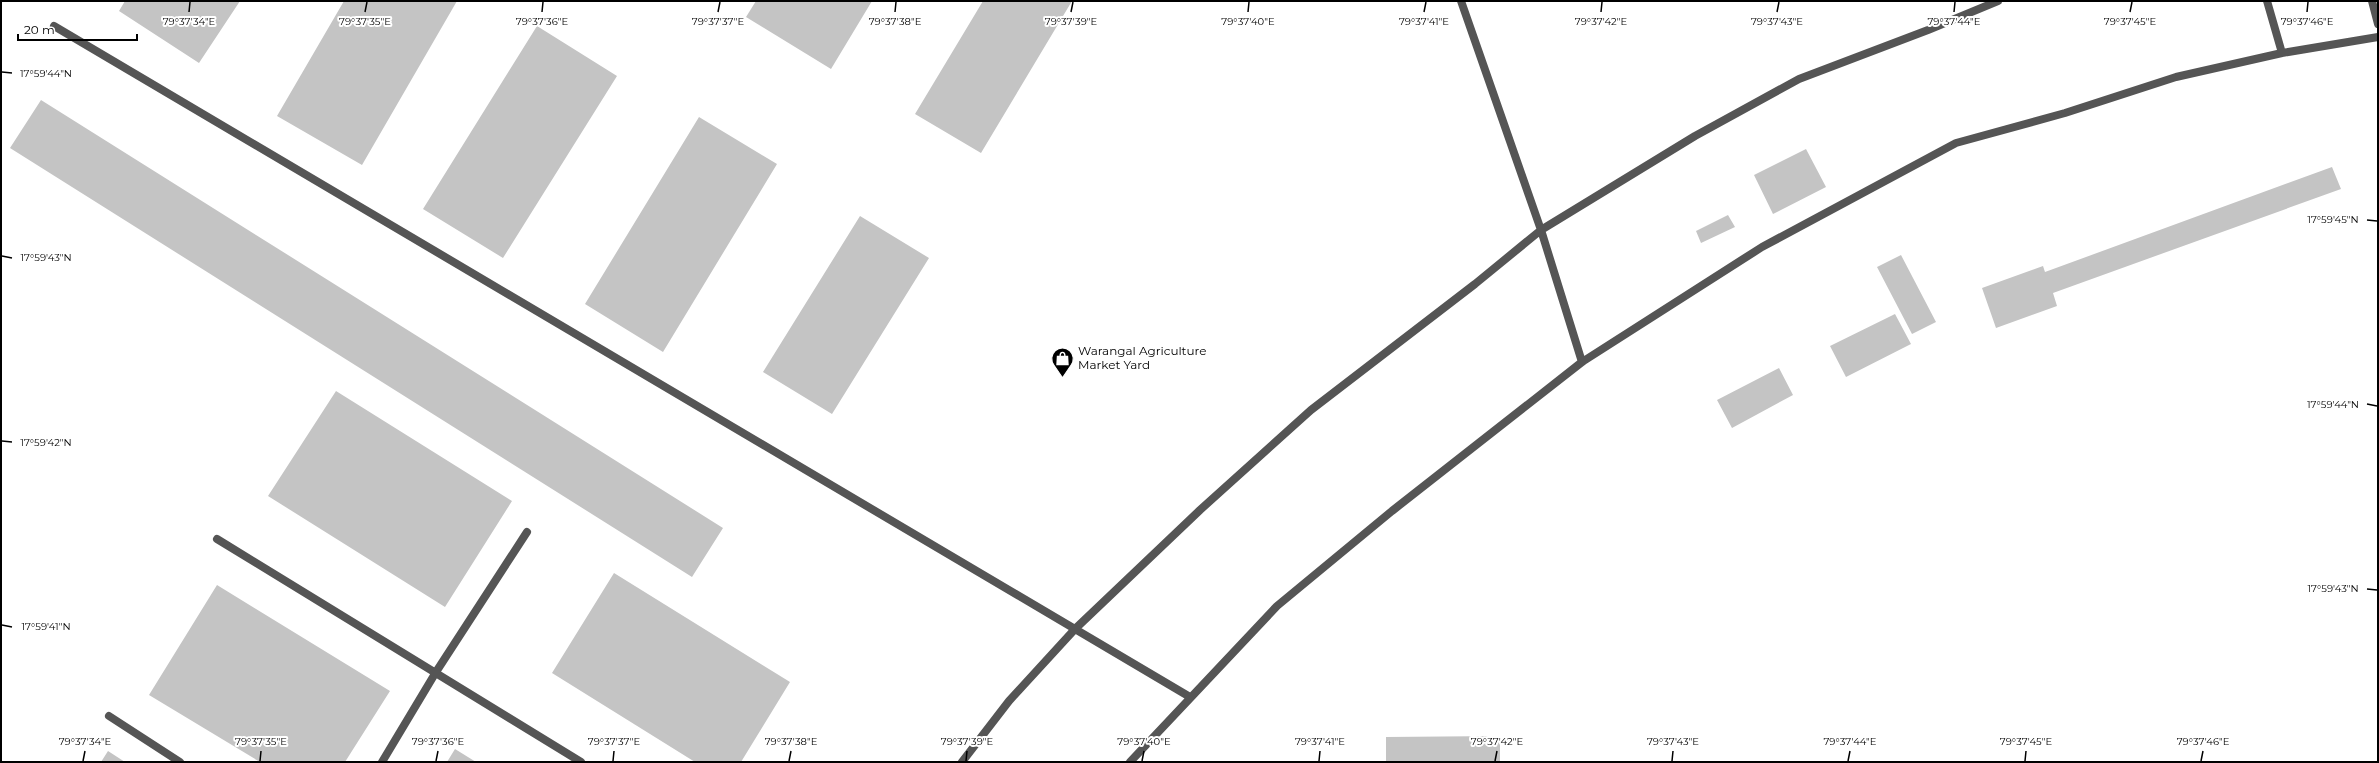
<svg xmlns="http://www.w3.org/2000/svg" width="2379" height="763" viewBox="0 0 2379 763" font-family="Montserrat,sans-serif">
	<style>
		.building { fill: #c4c4c4 }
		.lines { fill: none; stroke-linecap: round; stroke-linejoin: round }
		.service { stroke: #555; stroke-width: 8 }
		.ticks { fill: none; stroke: #000; stroke-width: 1.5 }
		.labels { text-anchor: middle; stroke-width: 4; stroke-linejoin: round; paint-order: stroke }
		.poi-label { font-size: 12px; fill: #000; stroke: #fff; text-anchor: start }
		.ticks-label { font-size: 10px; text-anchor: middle; fill: #000; stroke: #fff; stroke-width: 4; stroke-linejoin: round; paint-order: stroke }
	</style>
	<rect width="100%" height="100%" fill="#fff"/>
	<path class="building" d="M125,1H240L199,63L119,11Z
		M344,1H457L362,165L277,116Z
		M756,1H872L831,69L746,17Z
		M983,1H1072L981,153L915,114Z
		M537,26L617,76L503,258L423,209Z
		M41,100L723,528L692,577L10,148Z
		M699,117L777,164L663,352L585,304Z
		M1806,149L1826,187L1773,214L1754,175Z
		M2332,167L2341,189L2053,293L2057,306L1996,328L1982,288L2043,266L2045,272Z
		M1728,215L1735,227L1701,243L1696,231Z
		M860,216L929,258L832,414L763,372Z
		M1901,255L1936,322L1912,334L1877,267Z
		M1895,314L1911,344L1846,377L1830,346Z
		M1779,368L1793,395L1732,428L1717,400Z
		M336,391L512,501L445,607L268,496Z
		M614,573L790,682L741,762H695L552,673Z
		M217,585L390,691L345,762H260L149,695Z
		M1500,736V762H1386V737Z
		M455,749L476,762H447Z
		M108,751L125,762H101Z"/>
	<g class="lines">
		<path class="service" d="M1461,1L1541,230L1582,362
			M2267,1L2282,53
			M2372,1L2378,24
			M54,26L1190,697
			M217,539L581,762
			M109,716L180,762
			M382,762L436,672L527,532
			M962,762L1009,701L1075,629L1200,510L1311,410L1475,284L1541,230L1695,136L1799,79L1928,30L1998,1
			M1130,762L1277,606L1392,511L1582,362L1762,247L1956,143L2065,113L2176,77L2282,53L2378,37"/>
	</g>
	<path class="ticks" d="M189,12L190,2M365,12L367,2M542,12L543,2M718,12L720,2M895,12L896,2M1071,12L1073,2M1248,12L1249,2M1424,12L1426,2M1601,12L1602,2M1777,12L1779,2M1954,12L1955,2M2130,12L2132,2M2307,12L2308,2M2,72L12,73M2367,220L2377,221M2,256L12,258M2367,404L2377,406M2,441L12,442M2367,589L2377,590M2,625L12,627M83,761L85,751M260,761L261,751M436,761L438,751M613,761L614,751M789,761L791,751M966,761L967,751M1142,761L1144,751M1319,761L1320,751M1495,761L1497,751M1672,761L1673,751M1848,761L1850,751M2025,761L2026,751M2201,761L2203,751"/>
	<defs>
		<symbol id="shop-pin" viewBox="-11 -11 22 30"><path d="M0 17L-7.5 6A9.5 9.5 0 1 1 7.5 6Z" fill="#000" stroke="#fff"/><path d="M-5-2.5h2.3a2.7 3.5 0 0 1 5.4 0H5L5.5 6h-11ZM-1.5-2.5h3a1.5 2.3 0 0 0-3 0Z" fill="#fff"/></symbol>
	</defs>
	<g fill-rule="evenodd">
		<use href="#shop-pin" x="1050" y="346" width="25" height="34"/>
	</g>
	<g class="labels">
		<g class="poi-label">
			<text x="1078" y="355">Warangal Agriculture<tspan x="1078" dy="14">Market Yard</tspan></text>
		</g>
	</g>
	<g class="ticks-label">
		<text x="189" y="25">79°37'34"E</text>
		<text x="365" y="25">79°37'35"E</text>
		<text x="542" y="25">79°37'36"E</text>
		<text x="718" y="25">79°37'37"E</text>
		<text x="895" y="25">79°37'38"E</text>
		<text x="1071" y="25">79°37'39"E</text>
		<text x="1248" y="25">79°37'40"E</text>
		<text x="1424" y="25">79°37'41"E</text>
		<text x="1601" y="25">79°37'42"E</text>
		<text x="1777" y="25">79°37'43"E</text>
		<text x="1954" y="25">79°37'44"E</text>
		<text x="2130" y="25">79°37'45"E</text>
		<text x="2307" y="25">79°37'46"E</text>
		<text x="46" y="77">17°59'44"N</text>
		<text x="2333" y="223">17°59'45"N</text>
		<text x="46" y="261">17°59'43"N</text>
		<text x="2333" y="408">17°59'44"N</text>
		<text x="46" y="446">17°59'42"N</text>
		<text x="2333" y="592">17°59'43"N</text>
		<text x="46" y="630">17°59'41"N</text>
		<text x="85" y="745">79°37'34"E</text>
		<text x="261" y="745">79°37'35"E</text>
		<text x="438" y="745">79°37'36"E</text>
		<text x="614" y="745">79°37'37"E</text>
		<text x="791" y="745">79°37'38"E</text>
		<text x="967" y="745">79°37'39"E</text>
		<text x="1144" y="745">79°37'40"E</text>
		<text x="1320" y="745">79°37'41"E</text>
		<text x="1497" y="745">79°37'42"E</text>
		<text x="1673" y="745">79°37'43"E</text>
		<text x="1850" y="745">79°37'44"E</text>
		<text x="2026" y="745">79°37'45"E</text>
		<text x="2203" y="745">79°37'46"E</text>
	</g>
	<rect width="2379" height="763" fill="none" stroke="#000000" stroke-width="4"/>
	<path d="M18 34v6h119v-6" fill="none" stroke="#000000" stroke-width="2"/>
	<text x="24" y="34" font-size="12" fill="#000000" stroke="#ffffff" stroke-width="3" paint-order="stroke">20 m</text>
</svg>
